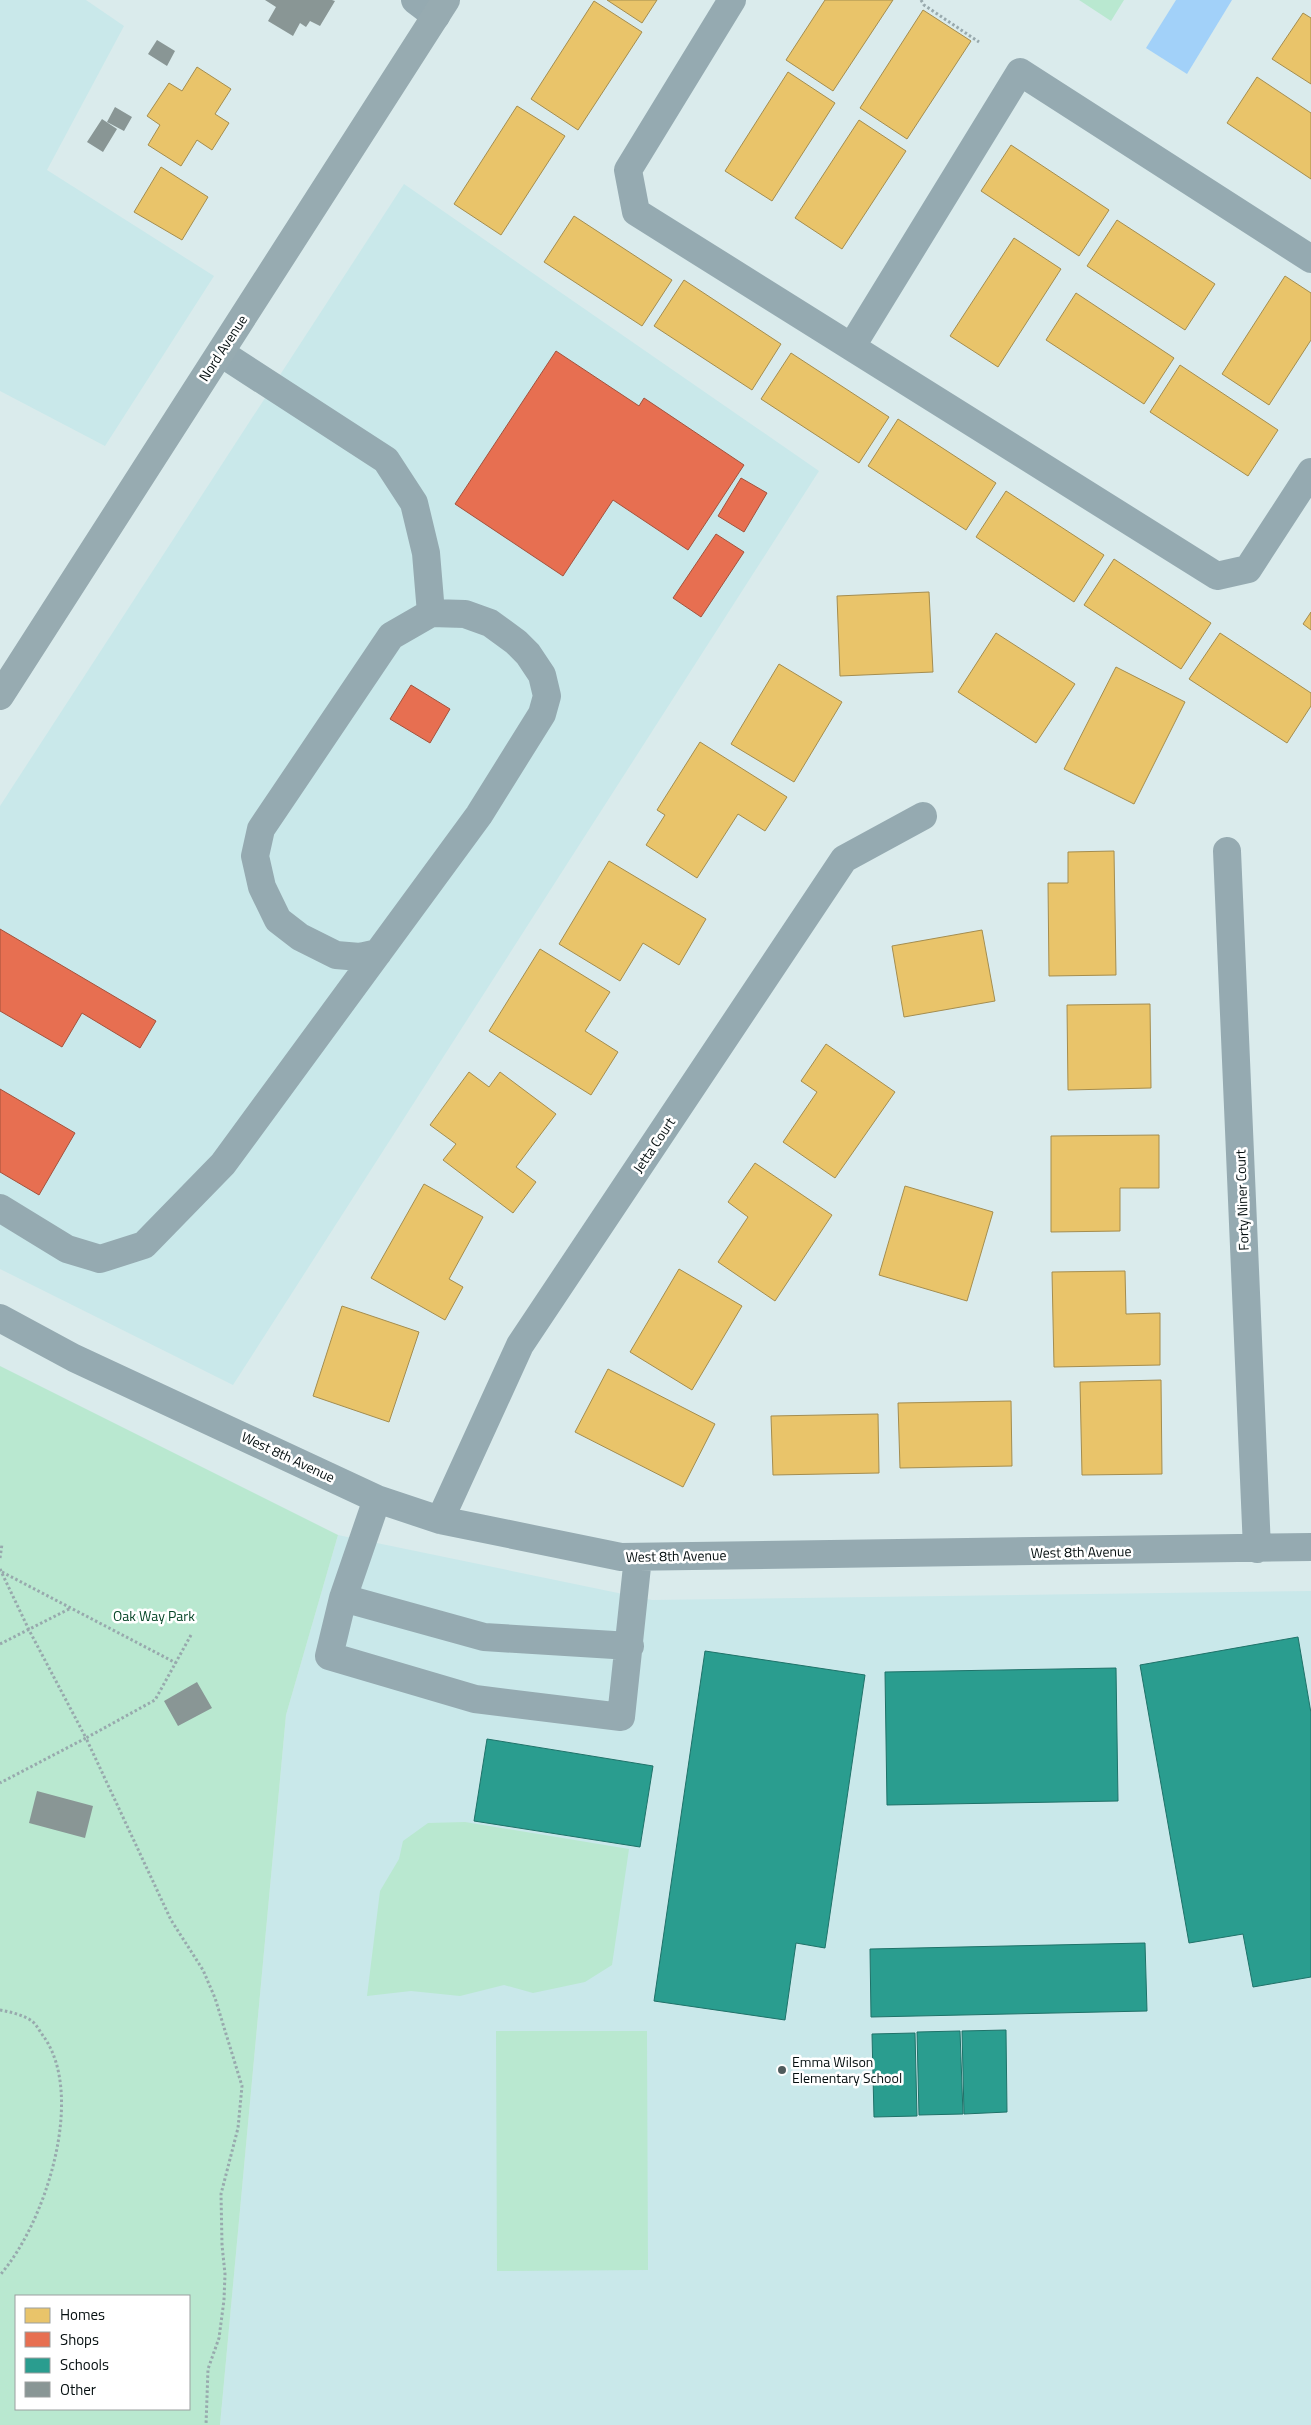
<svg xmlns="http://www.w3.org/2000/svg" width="1311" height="2425" viewBox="0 0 1311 2425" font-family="'Titillium Web',sans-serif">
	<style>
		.built { fill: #c9e8ea }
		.green { fill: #b9e8d0; fill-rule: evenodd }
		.water { fill: #a2d1f9 }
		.homes { fill: #e9c46a; stroke: #a48d4f }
		.shops { fill: #e76f51; stroke: #a3523d }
		.schools { fill: #2a9d8f; stroke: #1f7269 }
		.building { fill: #899695 }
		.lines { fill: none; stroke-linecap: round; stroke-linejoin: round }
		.path { stroke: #98a9ad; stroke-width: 3; stroke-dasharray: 2.5 2.5; stroke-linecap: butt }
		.minor { stroke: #95aab1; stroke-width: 28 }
		.major { stroke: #97abb1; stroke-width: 28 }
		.poi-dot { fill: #4f5b5c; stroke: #fff; stroke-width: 2 }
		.labels { text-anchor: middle; stroke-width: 5; stroke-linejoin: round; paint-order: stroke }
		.street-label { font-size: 14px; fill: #040e0f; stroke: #fff }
		.park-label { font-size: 14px; fill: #064527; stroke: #fff }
		.poi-label { font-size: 14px; fill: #040e0f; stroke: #fff; text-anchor: start }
	</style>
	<rect width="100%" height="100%" fill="#daebec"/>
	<path class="built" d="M0,0H86L124,26L47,170L214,276L105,446L0,391Z
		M404,184L819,471L233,1385L0,1269V806Z
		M338,1535L652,1600L1311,1591V2425H220L286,1715Z"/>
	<path class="green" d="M1079,0H1124L1111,21Z
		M0,1366L338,1535L286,1715L220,2425H0ZM16,2296H189V2409H16Z
		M465,1822L629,1849L612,1965L585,1982L533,1993L504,1985L460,1996L411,1991L367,1996L380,1891L399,1859L403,1841L428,1823Z
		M496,2031H647L648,2270L497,2271Z"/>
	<path class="water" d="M1176,0H1232L1187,74L1146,48Z"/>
	<path class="homes" d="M607,0H657L642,23Z
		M825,0H893L833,91L786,60Z
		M594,1L642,32L578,130L531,99Z
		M923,10L971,41L907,139L860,108Z
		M1303,13L1311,18V84L1272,59Z
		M197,67L231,89L215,114L229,123L212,150L197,140L181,166L148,145L160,125L147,116L169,83L182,91Z
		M788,72L835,103L772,201L725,171Z
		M1257,77L1311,113V179L1227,123Z
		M517,106L565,136L501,235L454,204Z
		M859,120L906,151L842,249L795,218Z
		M1011,145L1109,210L1079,256L981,191Z
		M161,167L208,197L182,240L134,212Z
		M574,216L672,280L642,326L544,262Z
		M1117,220L1215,284L1185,330L1087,266Z
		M1014,238L1061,269L998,367L950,336Z
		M1285,276L1311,293V340L1269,405L1222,374Z
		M684,280L781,344L752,390L654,326Z
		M1076,293L1174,358L1144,404L1046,340Z
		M791,353L889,417L859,463L761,399Z
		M1180,365L1278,430L1248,476L1150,412Z
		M898,419L996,483L966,530L868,466Z
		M1006,491L1104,555L1074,602L976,537Z
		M1114,559L1211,623L1181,669L1084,605Z
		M929,592L933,672L840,676L837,596Z
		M1311,612V630L1303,624Z
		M996,633L1075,684L1036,743L958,692Z
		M1220,633L1311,693V706L1287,743L1189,679Z
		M779,664L842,702L794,782L731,744Z
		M1116,667L1185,702L1134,804L1064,769Z
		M700,742L787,797L765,831L738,814L697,878L646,845L665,815L657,810Z
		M1114,851L1116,975L1049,976L1048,883H1068V852Z
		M609,861L706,919L679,965L643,943L620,981L559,944Z
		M982,930L995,1001L904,1017L892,946Z
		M540,949L610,992L585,1031L618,1052L591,1095L489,1031Z
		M1150,1004L1151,1088L1068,1090L1067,1005Z
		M826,1044L895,1092L835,1178L783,1142L817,1092L801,1081Z
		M469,1072L489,1087L500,1072L556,1114L516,1167L536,1182L513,1213L443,1160L456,1144L430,1125Z
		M1159,1135V1188H1120V1231L1051,1232V1136Z
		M755,1163L832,1215L775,1301L718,1262L748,1217L728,1202Z
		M424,1184L483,1217L449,1279L463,1287L445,1320L371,1278Z
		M905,1186L993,1212L967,1301L879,1275Z
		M679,1269L742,1306L692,1390L630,1352Z
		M1125,1271L1126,1314L1160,1313V1365L1054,1367L1052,1272Z
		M342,1306L419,1332L389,1422L313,1396Z
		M608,1369L715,1424L683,1487L575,1432Z
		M1161,1380L1162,1474L1082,1475L1080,1382Z
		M1011,1401L1012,1466L900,1468L898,1403Z
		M878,1414L879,1473L773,1475L771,1416Z"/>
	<path class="shops" d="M556,351L639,406L644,398L744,465L688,550L613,500L563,576L455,504Z
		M741,478L767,493L744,532L718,516Z
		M716,534L744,552L701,617L673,598Z
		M411,685L450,709L430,743L390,719Z
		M0,929L156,1021L140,1048L82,1013L62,1047L0,1011Z
		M0,1089L75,1133L39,1195L0,1172Z"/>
	<path class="schools" d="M1298,1637L1311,1713V1977L1253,1987L1243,1934L1189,1943L1140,1665Z
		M705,1651L865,1675L825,1948L796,1943L785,2020L654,2001Z
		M1116,1668L1118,1801L887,1805L885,1672Z
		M487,1739L653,1766L640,1847L474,1821Z
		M1145,1943L1147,2011L871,2017L870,1949Z
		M1006,2030L1007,2112L964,2114L962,2031Z
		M960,2031L963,2114L919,2115L917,2032Z
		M915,2033L917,2116L874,2117L872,2034Z"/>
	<path class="building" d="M265,0H332L335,1L320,26L310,21L306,27L300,23L293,36L268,21L276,7Z
		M157,40L175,51L167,66L148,54Z
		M115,107L132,117L124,131L107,122Z
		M102,119L117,129L103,152L87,142Z
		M197,1682L212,1708L178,1726L164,1701Z
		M37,1791L93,1806L85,1838L29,1823Z"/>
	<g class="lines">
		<path class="path" d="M921,0L924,5L979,42
			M0,1558L2,1544
			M0,1569L29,1630L86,1738L0,1783
			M2,1572L176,1663
			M191,1635L155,1700L86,1738L171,1920L203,1970L215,1998L242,2086L238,2128L221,2194L222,2245L225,2274L224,2300L219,2338L208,2369L206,2425
			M0,1644L71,1608
			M0,2010C11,2012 23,2015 32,2021C37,2025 40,2032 44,2037C86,2097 45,2224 0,2275"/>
		<path class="minor" d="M415,0L436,16
			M732,0L628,170L636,212L1217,576L1248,569L1311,472
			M852,346L1020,72L1311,259
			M221,353L386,460L414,503L426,553L431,613
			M1227,851L1257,1549
			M0,1208L67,1249L100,1259L144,1245L223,1164L479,815L542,714L547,696L542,675L528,654L516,642L490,623L465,614L431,613L391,636L261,829L255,856L262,887L278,920L300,937L336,955L360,957L378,953
			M0,1318L74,1358L377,1499L440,1520L621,1557L1311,1547
			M377,1499L343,1598L329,1656L475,1699L621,1717L638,1557
			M440,1520L520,1345L844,859L923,816
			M343,1598L484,1637L630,1646"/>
		<path class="major" d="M0,696L446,0"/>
	</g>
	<circle class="poi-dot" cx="782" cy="2070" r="5"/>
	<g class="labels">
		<g class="street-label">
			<text transform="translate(223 348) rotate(-57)" y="5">Nord Avenue</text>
			<text transform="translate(654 1145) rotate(-56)" y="5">Jetta Court</text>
			<text transform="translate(1242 1200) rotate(-92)" y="5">Forty Niner Court</text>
			<text transform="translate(288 1457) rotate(25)" y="5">West 8th Avenue</text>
			<text transform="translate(1081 1552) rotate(-1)" y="5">West 8th Avenue</text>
			<text transform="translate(676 1556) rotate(-1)" y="5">West 8th Avenue</text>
		</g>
		<g class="park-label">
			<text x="154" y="1621">Oak Way Park</text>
		</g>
		<g class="poi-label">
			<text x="792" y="2067">Emma Wilson<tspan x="792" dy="16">Elementary School</tspan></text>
		</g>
	</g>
	<rect x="15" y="2295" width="175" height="115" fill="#ffffff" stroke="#9b9f9f"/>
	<rect x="25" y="2308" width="25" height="15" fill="#e9c46a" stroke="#9b9f9f"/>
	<text x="60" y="2320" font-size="15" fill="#040e0f">Homes</text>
	<rect x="25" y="2332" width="25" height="15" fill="#e76f51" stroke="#9b9f9f"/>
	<text x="60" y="2345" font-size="15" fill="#040e0f">Shops</text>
	<rect x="25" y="2358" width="25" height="15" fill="#2a9d8f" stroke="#9b9f9f"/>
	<text x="60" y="2370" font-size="15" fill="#040e0f">Schools</text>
	<rect x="25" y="2382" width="25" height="15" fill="#899695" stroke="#9b9f9f"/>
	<text x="60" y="2395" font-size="15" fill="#040e0f">Other</text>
</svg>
